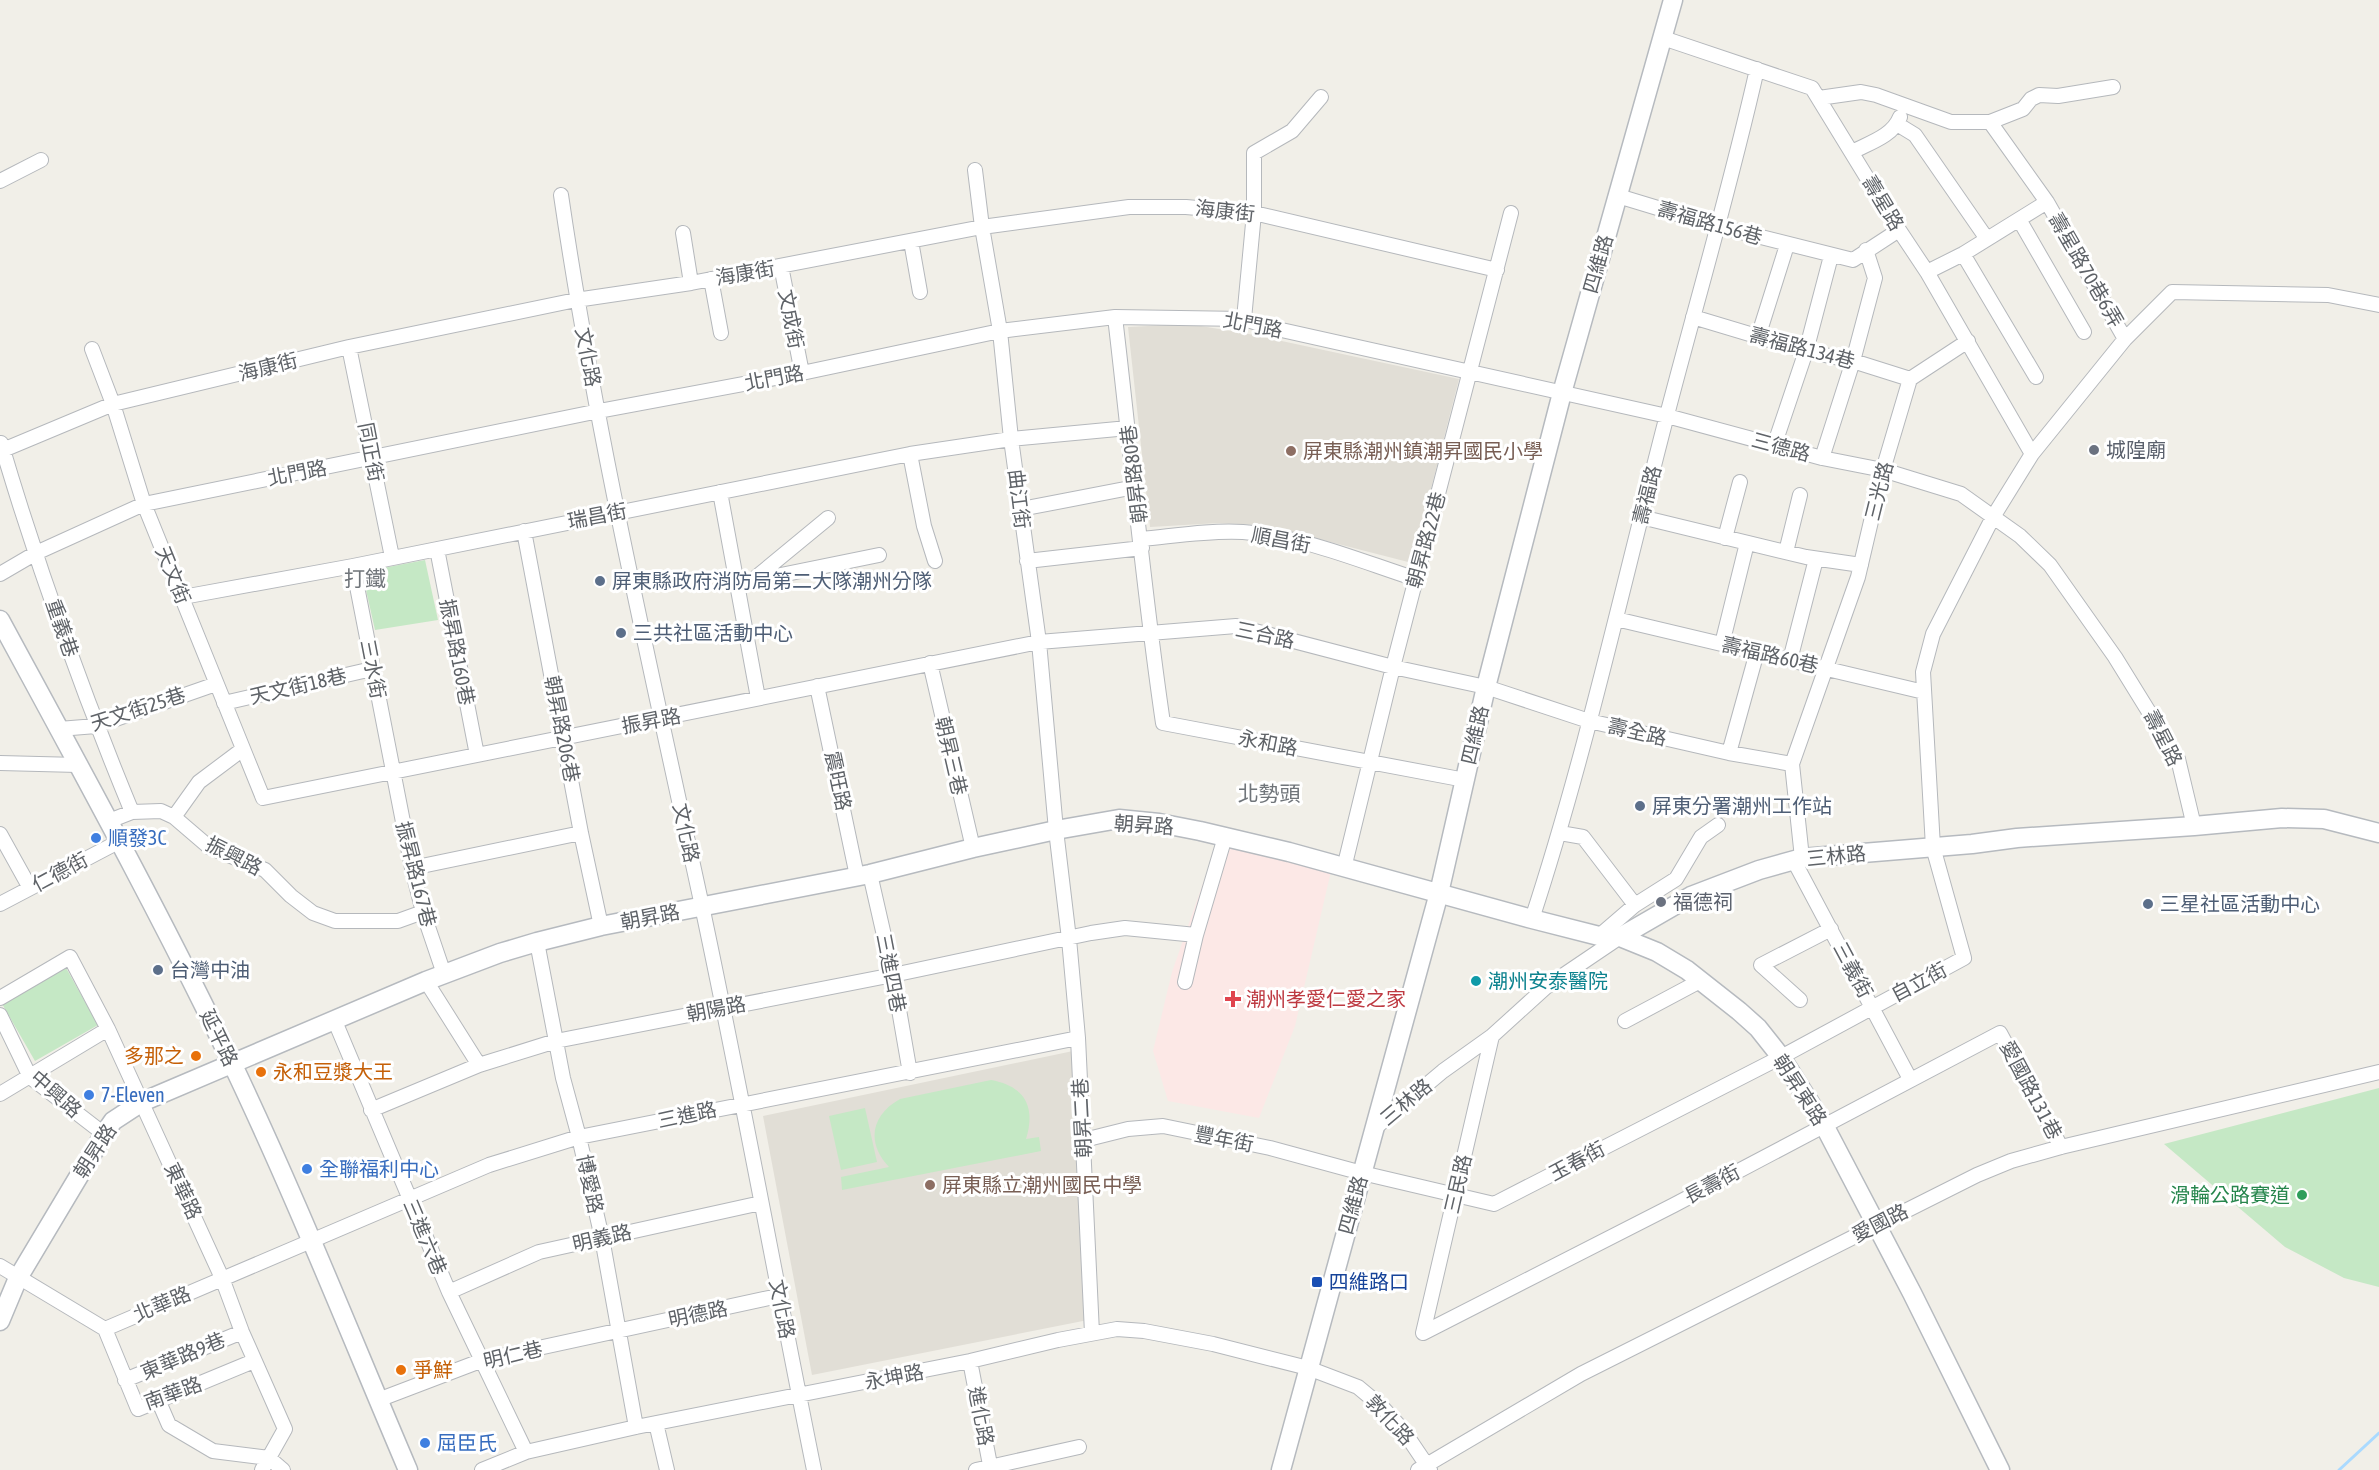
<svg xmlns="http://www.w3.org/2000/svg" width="2379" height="1470" viewBox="0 0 2379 1470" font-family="'Asap Condensed','Noto Sans TC',sans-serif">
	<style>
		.education { fill: #e1ded6 }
		.medical { fill: #fce8e6 }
		.green { fill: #c5e8c5 }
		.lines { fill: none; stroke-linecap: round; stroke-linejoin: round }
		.stream { stroke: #aadaff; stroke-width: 3 }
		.street-casing { stroke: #b5b8bc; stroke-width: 16 }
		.secondary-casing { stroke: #b6babf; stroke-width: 21 }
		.street { stroke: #fff; stroke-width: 14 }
		.secondary { stroke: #fff; stroke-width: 18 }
		.worship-dot { fill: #6b7280; stroke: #fff; stroke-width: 2 }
		.education-dot { fill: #8d6e63; stroke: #fff; stroke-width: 2 }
		.service-dot { fill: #5c6f8a; stroke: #fff; stroke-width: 2 }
		.shop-dot { fill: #3f7fe0; stroke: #fff; stroke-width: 2 }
		.culture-dot { fill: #0f9aa8; stroke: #fff; stroke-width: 2 }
		.health-dot { fill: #e0444e; stroke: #fff; stroke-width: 2 }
		.food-dot { fill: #e8710a; stroke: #fff; stroke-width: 2 }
		.leisure-dot { fill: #2e9e5b; stroke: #fff; stroke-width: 2 }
		.transit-dot { fill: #1a4fb4; stroke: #fff; stroke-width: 2 }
		.labels { text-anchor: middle; stroke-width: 6; stroke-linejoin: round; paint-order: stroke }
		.street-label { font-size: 20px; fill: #5f6368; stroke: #fff }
		.worship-label { font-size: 20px; fill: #5b616d; stroke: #fff; text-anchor: start }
		.education-label { font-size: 20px; fill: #785e54; stroke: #fff; text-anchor: start }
		.service-label { font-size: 20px; fill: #4e5e75; stroke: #fff; text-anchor: start }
		.shop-label { font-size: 20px; fill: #366cbe; stroke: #fff; text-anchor: start }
		.culture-label { font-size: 20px; fill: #0d838f; stroke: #fff; text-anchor: start }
		.health-label { font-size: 20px; fill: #be3a42; stroke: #fff; text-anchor: start }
		.food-label { font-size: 20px; fill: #c56008; stroke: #fff; text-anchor: start }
		.leisure-label { font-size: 20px; fill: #27864d; stroke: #fff; text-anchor: end }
		.transit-label { font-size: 20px; fill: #164399; stroke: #fff; text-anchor: start }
		.neighbourhood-label { font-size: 21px; fill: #70757a; stroke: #fff }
	</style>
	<rect width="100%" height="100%" fill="#f1efe8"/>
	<path class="education" d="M1188,324L1244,333L1459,379L1412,563L1264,525L1219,523L1150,527L1128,327Z
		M1073,1051L1093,1319L812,1375L763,1116Z"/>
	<path class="medical" d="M1217,843L1332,867L1295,1026L1259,1118L1168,1101L1153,1051L1172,972Z"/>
	<path class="green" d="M425,560L438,620L375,630L362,572Z
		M65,966L98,1025L35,1061L1,1002Z
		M991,1080C1025,1086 1036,1107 1026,1139L1039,1137L1041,1151L842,1190L841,1177L889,1167C866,1143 871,1115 900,1099Z
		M2379,1088V1287L2344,1278L2285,1247L2164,1144Z
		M865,1108L877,1162L841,1170L829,1116Z"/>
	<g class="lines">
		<path class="stream" d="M2339,1470L2379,1433"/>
		<defs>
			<path id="street" d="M1663,38L1812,88L1899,230L1927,272L2032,454
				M1819,98L1861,92L1876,95L1951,122H1990L2023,109L2031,99L2039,95L2058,96L2113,87
				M1990,122L2047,202L2125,339
				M1897,124L1915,135L1987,239
				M1852,152C1869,143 1893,136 1900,117
				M975,170L982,227L1000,331L1011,439L1039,642L1056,830L1069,939L1078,1038L1092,1333
				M0,181L41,160
				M561,195C596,434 651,670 702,906C742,1094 776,1282 814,1470
				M1618,196L1717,226L1853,260L1899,230
				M2020,221L2084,332
				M683,233L691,283
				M911,241L920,292
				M1963,254L2036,377
				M781,266L802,373
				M1927,272L1963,254L2047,202
				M711,279L721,333
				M1115,317C1131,452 1143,588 1163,723L1465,780
				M1693,317L1806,351L1853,361L1910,379
				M1244,319L1254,213V153L1292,131L1321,97
				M1758,337L1787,245
				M349,347L392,557
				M92,349L113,404L144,504L263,798L1039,642L1236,626L1393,667L1486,687L1589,721L1729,753L1792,764
				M1,443C38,568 82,691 132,812
				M1774,446L1806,351L1831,256
				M3,450L113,404L349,347L576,300L691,283L982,227L1129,207H1186L1254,213L1497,270
				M910,454L924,526L935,561
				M1822,458L1853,361L1875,278L1866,250
				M720,492L758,698
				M1021,509L1135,487
				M1641,517L1806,557L1861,565
				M524,531L581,833L601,926
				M1725,538L1740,482
				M1141,539C1174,536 1209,530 1243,532C1302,536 1360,561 1416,579
				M437,549L477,755
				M1786,552L1800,495
				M1027,561L1142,548
				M353,566L412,868L423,912L444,974
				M0,574L36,553L144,504L599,411L802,373L1000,331L1115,317L1244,319L1277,329L1667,416L1822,458L1883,470L1961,494L2020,536L2050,565L2115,657L2178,759L2194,826
				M754,579L828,518
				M737,584L879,555
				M183,597L353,566L910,454L1011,439L1128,428
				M1616,619L1924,692
				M1722,644L1747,543
				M1790,660L1816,559
				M930,663L973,848
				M817,686L857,876
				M224,703L372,669
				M59,729L96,726L216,684
				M1729,753L1757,652
				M0,763L78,765
				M174,817L199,782L243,749
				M109,821L132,812L161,811L174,817L209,847L265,870L291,896L313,913L335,921H398L423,912
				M1560,833L1583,837L1635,905
				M0,834L30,888
				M1802,858L1792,764L1858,577L1883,470L1910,379L1968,341
				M1794,861L1910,1079
				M412,868L581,833
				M1344,868L1393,667L1511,213
				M870,874L893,975L910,1073
				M0,904L120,841
				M1532,919C1586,754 1623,584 1667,415C1697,300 1731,185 1757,69
				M1599,936L1635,905L1676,879L1701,837L1718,825
				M537,942L563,1078L579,1137L602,1238L636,1427
				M426,981L479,1065
				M1185,982L1196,935L1225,837
				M0,998L70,957L108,1029L222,1278L242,1332L285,1429L262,1470
				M1800,1000L1761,965L1831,929
				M0,1015L30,1077L104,1134
				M334,1019L449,1292L526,1452
				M1625,1021L1700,981
				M0,1094L108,1029
				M371,1110L479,1065L556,1041L893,975L1091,933L1125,928L1196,935
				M1374,1129L1443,1071L1492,1036L1546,987L1620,937
				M1084,1140L1128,1129L1163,1126L1270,1148L1362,1173L1494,1204L1781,1057L1964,958L1933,847L1923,672L1933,634L1993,517L2032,454L2125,339L2172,292L2328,295L2379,305
				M0,1266L105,1329L489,1165L579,1137L1078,1038
				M449,1292L539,1252L761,1203
				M105,1329L138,1409L254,1361
				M1423,1333L1674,1205L2000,1033L2061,1147
				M1423,1333L1492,1036
				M970,1361L991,1470
				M125,1380L242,1332
				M378,1400L483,1360L778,1296
				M159,1402L169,1425L213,1451L269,1458L283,1470
				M656,1423L667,1470
				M482,1470L526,1452L636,1427L970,1361L1058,1340L1117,1329L1144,1331L1213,1344L1308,1368L1358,1387L1382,1407L1403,1430L1430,1470
				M976,1470L1079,1447
				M1418,1470L1581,1374L1977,1175L2011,1161L2061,1147L2379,1072"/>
			<path id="secondary" d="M0,620C79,766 159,911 231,1061C295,1195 350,1334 408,1470
				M1620,937L1691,896L1759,870L1802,858L1972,844L2017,838L2194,826L2282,818L2324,819L2379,833
				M0,1321L18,1278L104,1134L113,1121L142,1102L426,981L500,953L537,942L601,926L870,874L973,848L1056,830L1119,819L1159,823L1200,831L1289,852L1532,919L1599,936L1620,937L1657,952L1687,970L1739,1011L1758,1028L1781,1057L1824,1125L1912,1293L2000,1470
				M1281,1470L1439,893L1486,687L1562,393L1673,0"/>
		</defs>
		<use href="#street" class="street-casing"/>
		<use href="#secondary" class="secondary-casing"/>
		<use href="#street" class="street"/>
		<use href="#secondary" class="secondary"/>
	</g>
	<g class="worship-dot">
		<circle cx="2094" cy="450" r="6"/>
		<circle cx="1661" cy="902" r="6"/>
	</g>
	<g class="education-dot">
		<circle cx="1291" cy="451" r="6"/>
		<circle cx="930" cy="1185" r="6"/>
	</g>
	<g class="service-dot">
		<circle cx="600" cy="581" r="6"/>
		<circle cx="621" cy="633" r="6"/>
		<circle cx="1640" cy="806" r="6"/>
		<circle cx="2148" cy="904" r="6"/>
		<circle cx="158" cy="970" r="6"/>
	</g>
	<g class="shop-dot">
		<circle cx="96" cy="838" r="6"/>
		<circle cx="89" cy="1095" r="6"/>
		<circle cx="307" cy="1169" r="6"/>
		<circle cx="425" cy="1443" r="6"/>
	</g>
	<circle class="culture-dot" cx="1476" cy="981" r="6"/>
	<path class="health-dot" d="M1230 990h6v6h6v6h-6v6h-6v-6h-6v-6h6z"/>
	<g class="food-dot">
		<circle cx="196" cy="1056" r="6"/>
		<circle cx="261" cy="1072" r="6"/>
		<circle cx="401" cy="1370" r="6"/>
	</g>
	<circle class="leisure-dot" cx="2302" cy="1195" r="6"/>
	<rect class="transit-dot" x="1311" y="1276" width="12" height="12" rx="3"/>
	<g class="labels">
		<g class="street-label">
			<text transform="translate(1883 203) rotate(59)" y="7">壽星路</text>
			<text transform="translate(1225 211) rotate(6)" y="7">海康街</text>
			<text transform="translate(1710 223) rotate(16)" y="7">壽福路156巷</text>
			<text transform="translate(1598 264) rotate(-74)" y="7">四維路</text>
			<text transform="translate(2086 270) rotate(60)" y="7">壽星路70巷6弄</text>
			<text transform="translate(745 273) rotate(-10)" y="7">海康街</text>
			<text transform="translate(791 319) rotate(79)" y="7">文成街</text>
			<text transform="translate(1253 325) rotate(11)" y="7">北門路</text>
			<text transform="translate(1802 348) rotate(15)" y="7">壽福路134巷</text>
			<text transform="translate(588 357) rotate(79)" y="7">文化路</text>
			<text transform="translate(268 367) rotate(-14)" y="7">海康街</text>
			<text transform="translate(774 378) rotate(-11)" y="7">北門路</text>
			<text transform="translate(1781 447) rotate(15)" y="7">三德路</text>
			<text transform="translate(371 452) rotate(79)" y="7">同正街</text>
			<text transform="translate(297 473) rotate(-11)" y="7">北門路</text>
			<text transform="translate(1134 474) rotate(-97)" y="7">朝昇路80巷</text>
			<text transform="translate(1879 491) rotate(-76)" y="7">三光路</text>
			<text transform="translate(1647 495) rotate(-76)" y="7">壽福路</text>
			<text transform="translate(1019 499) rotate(83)" y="7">曲江街</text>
			<text transform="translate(597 516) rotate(-11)" y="7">瑞昌街</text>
			<text transform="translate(1281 540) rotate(11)" y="7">順昌街</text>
			<text transform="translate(1426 540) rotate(-75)" y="7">朝昇路22巷</text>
			<text transform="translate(173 575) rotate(68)" y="7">天文街</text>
			<text transform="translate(62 628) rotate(71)" y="7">重義巷</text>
			<text transform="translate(1265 635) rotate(12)" y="7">三合路</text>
			<text transform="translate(457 652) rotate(79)" y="7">振昇路160巷</text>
			<text transform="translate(1770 655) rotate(13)" y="7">壽福路60巷</text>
			<text transform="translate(373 669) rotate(79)" y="7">三水街</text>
			<text transform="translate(298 686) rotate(-13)" y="7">天文街18巷</text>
			<text transform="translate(138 709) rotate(-18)" y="7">天文街25巷</text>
			<text transform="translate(651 721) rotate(-11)" y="7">振昇路</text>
			<text transform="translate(562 729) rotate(79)" y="7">朝昇路206巷</text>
			<text transform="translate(1637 732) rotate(13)" y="7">壽全路</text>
			<text transform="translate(1475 735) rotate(-77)" y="7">四維路</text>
			<text transform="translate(2163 738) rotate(63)" y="7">壽星路</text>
			<text transform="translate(1268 743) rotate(11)" y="7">永和路</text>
			<text transform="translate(951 756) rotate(77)" y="7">朝昇三巷</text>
			<text transform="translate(838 781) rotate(78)" y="7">震旺路</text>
			<text transform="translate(1144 825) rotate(4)" y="7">朝昇路</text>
			<text transform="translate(686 833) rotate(78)" y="7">文化路</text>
			<text transform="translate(234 856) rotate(27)" y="7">振興路</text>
			<text transform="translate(1836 856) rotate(-6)" y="7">三林路</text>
			<text transform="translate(60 872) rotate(-28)" y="7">仁德街</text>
			<text transform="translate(416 874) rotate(76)" y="7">振昇路167巷</text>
			<text transform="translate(650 917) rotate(-11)" y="7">朝昇路</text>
			<text transform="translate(1853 970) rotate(62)" y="7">三義街</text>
			<text transform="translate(891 973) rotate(79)" y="7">三進四巷</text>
			<text transform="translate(1919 982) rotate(-28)" y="7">自立街</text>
			<text transform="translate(716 1009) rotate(-11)" y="7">朝陽路</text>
			<text transform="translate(219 1038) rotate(64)" y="7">延平路</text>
			<text transform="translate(1800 1090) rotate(57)" y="7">朝昇東路</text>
			<text transform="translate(2031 1090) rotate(62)" y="7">愛國路131巷</text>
			<text transform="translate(56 1094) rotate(41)" y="7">中興路</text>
			<text transform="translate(1406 1102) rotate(-40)" y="7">三林路</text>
			<text transform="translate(687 1115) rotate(-12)" y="7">三進路</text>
			<text transform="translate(1082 1118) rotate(-93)" y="7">朝昇二巷</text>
			<text transform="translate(1224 1139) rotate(11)" y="7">豐年街</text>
			<text transform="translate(95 1151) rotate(-57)" y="7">朝昇路</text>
			<text transform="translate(1577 1161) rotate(-28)" y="7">玉春街</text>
			<text transform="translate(590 1184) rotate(78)" y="7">博愛路</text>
			<text transform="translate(1458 1184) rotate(-77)" y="7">三民路</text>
			<text transform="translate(1712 1184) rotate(-28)" y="7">長壽街</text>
			<text transform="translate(183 1191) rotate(65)" y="7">東華路</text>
			<text transform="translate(1353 1205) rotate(-75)" y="7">四維路</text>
			<text transform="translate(1880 1223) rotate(-27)" y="7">愛國路</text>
			<text transform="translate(425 1237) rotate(67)" y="7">三進六巷</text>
			<text transform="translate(602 1238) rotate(-13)" y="7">明義路</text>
			<text transform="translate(162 1304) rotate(-23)" y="7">北華路</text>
			<text transform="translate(782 1309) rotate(79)" y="7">文化路</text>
			<text transform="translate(698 1314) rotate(-12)" y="7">明德路</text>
			<text transform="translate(513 1355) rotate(-13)" y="7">明仁巷</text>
			<text transform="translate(183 1356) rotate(-23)" y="7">東華路9巷</text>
			<text transform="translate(894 1377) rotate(-11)" y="7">永坤路</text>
			<text transform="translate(173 1393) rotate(-20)" y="7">南華路</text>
			<text transform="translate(981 1416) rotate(79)" y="7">進化路</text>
			<text transform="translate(1390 1420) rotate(47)" y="7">敦化路</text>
		</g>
		<g class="worship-label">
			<text x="2106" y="457">城隍廟</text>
			<text x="1673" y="909">福德祠</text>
		</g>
		<g class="education-label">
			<text x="1303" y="458">屏東縣潮州鎮潮昇國民小學</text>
			<text x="942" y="1192">屏東縣立潮州國民中學</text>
		</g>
		<g class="service-label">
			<text x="612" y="588">屏東縣政府消防局第二大隊潮州分隊</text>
			<text x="633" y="640">三共社區活動中心</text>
			<text x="1652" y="813">屏東分署潮州工作站</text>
			<text x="2160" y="911">三星社區活動中心</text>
			<text x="170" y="977">台灣中油</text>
		</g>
		<g class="shop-label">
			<text x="108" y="845">順發3C</text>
			<text x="101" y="1102">7-Eleven</text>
			<text x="319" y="1176">全聯福利中心</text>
			<text x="437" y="1450">屈臣氏</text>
		</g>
		<g class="culture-label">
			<text x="1488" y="988">潮州安泰醫院</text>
		</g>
		<g class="health-label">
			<text x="1246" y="1006">潮州孝愛仁愛之家</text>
		</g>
		<g class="food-label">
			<text x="184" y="1063" text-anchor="end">多那之</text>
			<text x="273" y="1079">永和豆漿大王</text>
			<text x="413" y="1377">爭鮮</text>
		</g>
		<g class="leisure-label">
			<text x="2290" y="1202">滑輪公路賽道</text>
		</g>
		<g class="transit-label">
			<text x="1329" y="1289">四維路口</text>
		</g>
		<g class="neighbourhood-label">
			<text x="365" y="586">打鐵</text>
			<text x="1269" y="801">北勢頭</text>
		</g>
	</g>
</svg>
